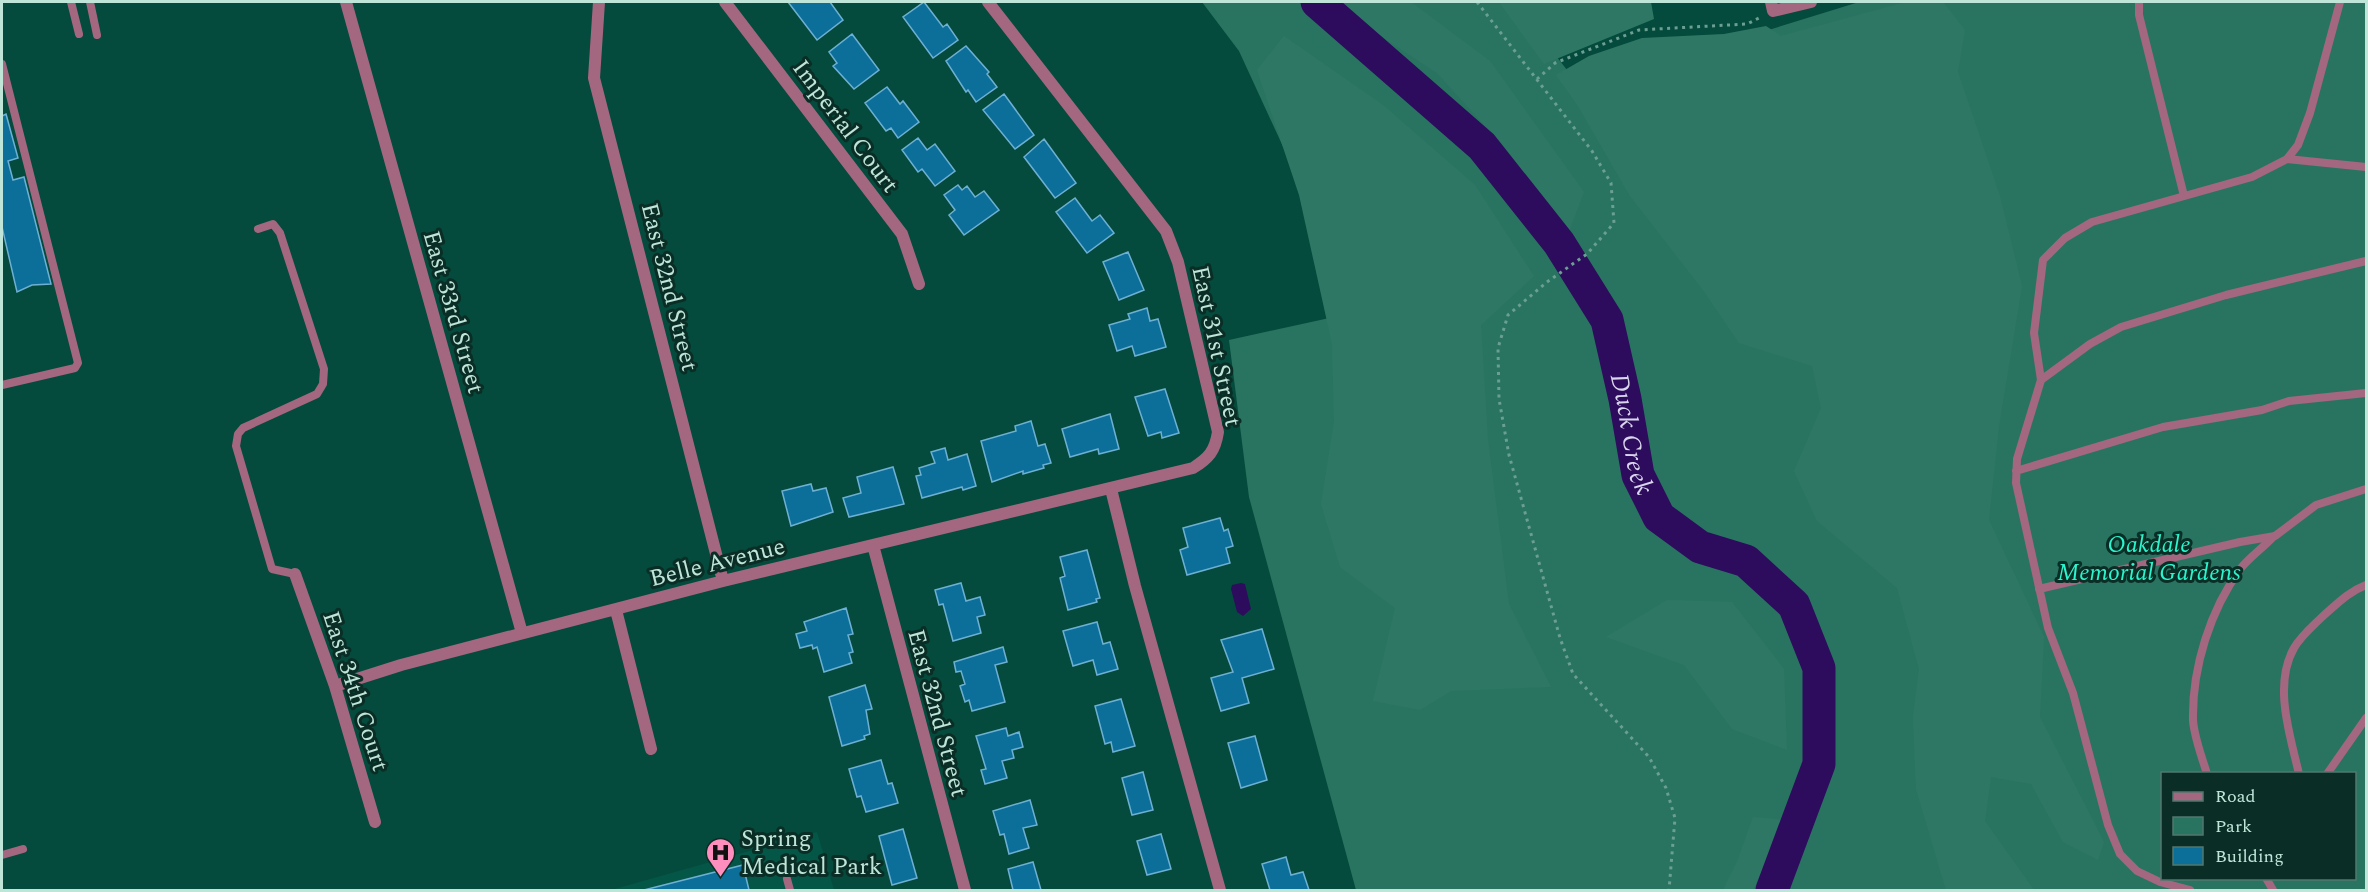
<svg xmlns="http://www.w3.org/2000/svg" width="2368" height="892" viewBox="0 0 2368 892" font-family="Spectral,serif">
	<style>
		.built { fill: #045747 }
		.green { fill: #297461; fill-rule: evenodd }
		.forest { fill: #2f7765 }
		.water { fill: #2d0c5d }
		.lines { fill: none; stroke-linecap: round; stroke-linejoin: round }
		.river { stroke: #2d0c5d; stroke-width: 33 }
		.building { fill: #0c6f99; stroke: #6eb0d4; stroke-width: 1.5 }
		.path { stroke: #6a9f92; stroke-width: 3; stroke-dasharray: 3 4.5; stroke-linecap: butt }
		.service { stroke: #a46780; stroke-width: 8 }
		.minor { stroke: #a46780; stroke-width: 12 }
		.labels { text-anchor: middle; stroke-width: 6; stroke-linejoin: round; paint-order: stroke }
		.street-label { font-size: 24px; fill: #bfe5d9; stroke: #0a2d25 }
		.park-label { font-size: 24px; font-style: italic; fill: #2af5cc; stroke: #0a2d25 }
		.poi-label { font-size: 24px; fill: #bfe5d9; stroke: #0a2d25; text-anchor: start }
		.water-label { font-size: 26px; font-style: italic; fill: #d9d5ec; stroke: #0a2d25 }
	</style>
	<rect width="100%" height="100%" fill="#054b3d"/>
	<path class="built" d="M817,832L834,890H611Z"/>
	<path class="green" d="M1202,2H1514L1581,88L1859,2H2366V890H1356L1249,497L1229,340L1334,317L1303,190L1239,51ZM2162,774H2354V878H2162Z"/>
	<path class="forest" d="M1329,2H1411L1490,61L1584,192L1568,234L1505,148L1437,73Z
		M1499,2H1651L1654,19L1544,64Z
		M1906,2H1943L1965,30L1958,72L2000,196L2022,286L1999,426L1989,520L2044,637L2040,717L2104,842L2098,860L2063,842L2031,784L1991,777L1985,821L2034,890H1946L1916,789L1913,717L1919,669L1897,588L1817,521L1794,471L1821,408L1812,366L1739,343L1703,290L1630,196L1578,106L1556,75L1589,56L1642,38L1724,34L1766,26L1781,36Z
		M1284,36L1383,105L1475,185L1534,276L1481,325L1488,440L1509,604L1551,687L1451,691L1420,710L1373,701L1395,608L1340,567L1321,504L1334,422L1332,344L1299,195L1257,70Z
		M1667,600L1732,602L1784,669L1787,750L1732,729L1684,665L1606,637Z
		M1753,817L1786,820L1753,890H1723L1737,862Z"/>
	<path class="water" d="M1241,583L1245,584L1251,609L1243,616L1237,612L1231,589L1232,585Z"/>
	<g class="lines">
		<path class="river" id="s1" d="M1317,2L1482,146L1559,243L1607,320L1625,399L1638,475L1659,517L1700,547L1746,561L1794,605L1819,668V764L1772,890"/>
	</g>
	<path class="building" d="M788,2H830L843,20L817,40Z
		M924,2L943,27L947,24L958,40L933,58L903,17Z
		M852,34L879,70L854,89L833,66L837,63L829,52Z
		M966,46L989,72L987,74L997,87L976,102L968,90L966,92L946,61Z
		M887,87L900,104L903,101L919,122L898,138L891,128L886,131L865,103Z
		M1004,94L1034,135L1015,149L983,110Z
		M6,114L18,158L8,161L13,180L24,177L51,284L32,285L17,292L2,227V116Z
		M918,138L927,150L935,144L955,171L935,186L922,169L918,172L902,150Z
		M1044,139L1076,183L1055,198L1024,157Z
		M958,185L962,190L967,186L975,197L984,191L999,210L964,235L949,215L955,210L944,195Z
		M1075,198L1092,221L1100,215L1114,233L1087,253L1056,212Z
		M1128,252L1144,290L1119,300L1103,262Z
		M1147,308L1150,321L1158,319L1166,347L1135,356L1132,346L1117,351L1109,325L1130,319L1128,314Z
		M1165,389L1179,433L1162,438L1161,432L1148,436L1135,397Z
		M1110,414L1119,449L1099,454L1098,449L1070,457L1062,429Z
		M1031,421L1038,446L1045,444L1051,463L1043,465L1044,468L1023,474V471L992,482L981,441L1016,431L1015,426Z
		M945,448L948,460L967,454L976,486L963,490L962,487L922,498L916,476L921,475L919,468L935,463L931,452Z
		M893,467L904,504L849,517L843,498L861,493L857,477Z
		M811,484L813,491L826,488L833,512L791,526L782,491Z
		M1220,518L1224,531L1228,529L1233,546L1226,548L1230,563L1187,575L1180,550L1188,547L1183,528Z
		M1087,550L1100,598L1096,599L1097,602L1068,610L1060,578L1065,576L1060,557Z
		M961,583L966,601L980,597L985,615L977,617L981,633L953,641L943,604L939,605L935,590Z
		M846,608L853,634L848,635L853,652L849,653L852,663L824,672L817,647L813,649L812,645L800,648L796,634L807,631L804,622Z
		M1097,622L1103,644L1110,642L1118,669L1097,675L1093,660L1073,666L1063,631Z
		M1262,629L1274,669L1242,678L1249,703L1221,711L1211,678L1233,672L1221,640Z
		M1003,647L1007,662L995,665L1005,702L972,711L969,700L965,702L960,686L965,684L961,671L956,672L954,662Z
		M865,685L872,709L866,710L870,734L864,736L865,739L842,746L829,697Z
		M1121,699L1135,746L1113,752L1111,742L1105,744L1095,706Z
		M1006,728L1008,736L1019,732L1023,747L1012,750L1014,758L1002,761L1007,778L985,784L981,770L986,769L976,736Z
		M1255,736L1267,780L1241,788L1228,743Z
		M881,760L888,784L892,783L898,803L866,812L861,796L857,797L849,769Z
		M1143,772L1153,810L1132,815L1122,778Z
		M1030,800L1037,825L1023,828L1029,848L1009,854L1004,834L1000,835L993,811Z
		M903,829L917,878L892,885L879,836Z
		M1161,834L1171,869L1147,875L1137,841Z
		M1286,857L1291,875L1303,872L1309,890H1270L1262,864Z
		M1033,862L1041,890H1013L1008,869Z
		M743,865L749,890H644Z"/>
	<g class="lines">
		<path class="path" d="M1477,2L1592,151L1611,183L1614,223L1587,254L1547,282L1508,315L1498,348L1499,399L1509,455L1560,638L1573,674L1649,757L1666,788L1675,818L1669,890
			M1537,79L1555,63L1639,30L1747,24L1761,17"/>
		<path class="service" d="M71,2L79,34
			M90,2L97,35
			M2139,2V15L2184,196
			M2,64L78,363L75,368L2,385
			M2287,159L2366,167
			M258,229L273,224L280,233L324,369L323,384L317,394L243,428L238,434L236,446L272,569L295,574
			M2041,380L2090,344L2121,327L2226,295L2366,261
			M2016,471L2163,427L2262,410L2289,401L2366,393
			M2039,589L2240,542L2275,536L2316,505L2366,489
			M2207,774C2202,757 2194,737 2193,720C2192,668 2210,610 2241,568C2250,557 2264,547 2274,536
			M2299,774C2290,735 2273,685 2294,648C2301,636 2313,626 2322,617C2337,604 2348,592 2366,585
			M2327,774L2366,718
			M2,855L23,849
			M2266,878L2273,890
			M787,879L790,890
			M2190,890L2160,882L2137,871L2120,854L2108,825L2073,693L2048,628L2016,483L2017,459L2041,380L2034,333L2043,260L2065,238L2092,222L2252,177L2287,159L2298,145L2310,113L2340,2"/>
		<path class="minor" d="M346,2L522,633
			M599,2L594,78L723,581
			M725,2L902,234L919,284
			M1771,2L1773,11L1811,2
			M1111,489L1135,586L1220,890
			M873,545L965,890
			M295,574L335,686L375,822
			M616,610L651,749
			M335,686L401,665L723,581L1193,468C1209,458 1215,451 1218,432L1178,262L1166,231L988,2"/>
	</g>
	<defs>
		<symbol id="hospital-pin" viewBox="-11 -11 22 30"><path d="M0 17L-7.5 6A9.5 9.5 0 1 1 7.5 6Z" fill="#fd8ebe" stroke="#0a2d25"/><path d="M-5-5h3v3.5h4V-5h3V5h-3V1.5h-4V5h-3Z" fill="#111"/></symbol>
	</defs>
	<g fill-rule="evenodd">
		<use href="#hospital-pin" x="704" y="836" width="33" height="45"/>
	</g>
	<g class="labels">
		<g class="street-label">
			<text transform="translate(846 126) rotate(53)" y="8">Imperial Court</text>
			<text transform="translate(670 287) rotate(76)" y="8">East 32nd Street</text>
			<text transform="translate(454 312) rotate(74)" y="8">East 33rd Street</text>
			<text transform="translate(1217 346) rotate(78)" y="8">East 31st Street</text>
			<text transform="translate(717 562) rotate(-14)" y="8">Belle Avenue</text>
			<text transform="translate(356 691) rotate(72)" y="8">East 34th Court</text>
			<text transform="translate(938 713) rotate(75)" y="8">East 32nd Street</text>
		</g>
		<g class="park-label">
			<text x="2149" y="552">Oakdale<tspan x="2149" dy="28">Memorial Gardens</tspan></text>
		</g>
		<g class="poi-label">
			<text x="741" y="846">Spring<tspan x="741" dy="28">Medical Park</tspan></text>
		</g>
		<g class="water-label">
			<text dy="9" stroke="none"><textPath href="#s1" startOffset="550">Duck Creek</textPath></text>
		</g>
	</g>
	<rect width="2368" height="892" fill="none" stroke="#bfe5d9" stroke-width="6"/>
	<rect x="2161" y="772" width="195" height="108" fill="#0a2d25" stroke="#52776d" stroke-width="1.5"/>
	<rect x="2173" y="792" width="30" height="9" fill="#a46780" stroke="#52776d" stroke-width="1.5"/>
	<text x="2215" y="802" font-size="18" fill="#bfe5d9">Road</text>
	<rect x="2173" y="817" width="30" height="18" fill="#297461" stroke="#52776d" stroke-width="1.5"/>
	<text x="2215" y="832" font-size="18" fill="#bfe5d9">Park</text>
	<rect x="2173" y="847" width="30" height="18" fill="#0c6f99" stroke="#52776d" stroke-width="1.5"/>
	<text x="2215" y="862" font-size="18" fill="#bfe5d9">Building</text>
</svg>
